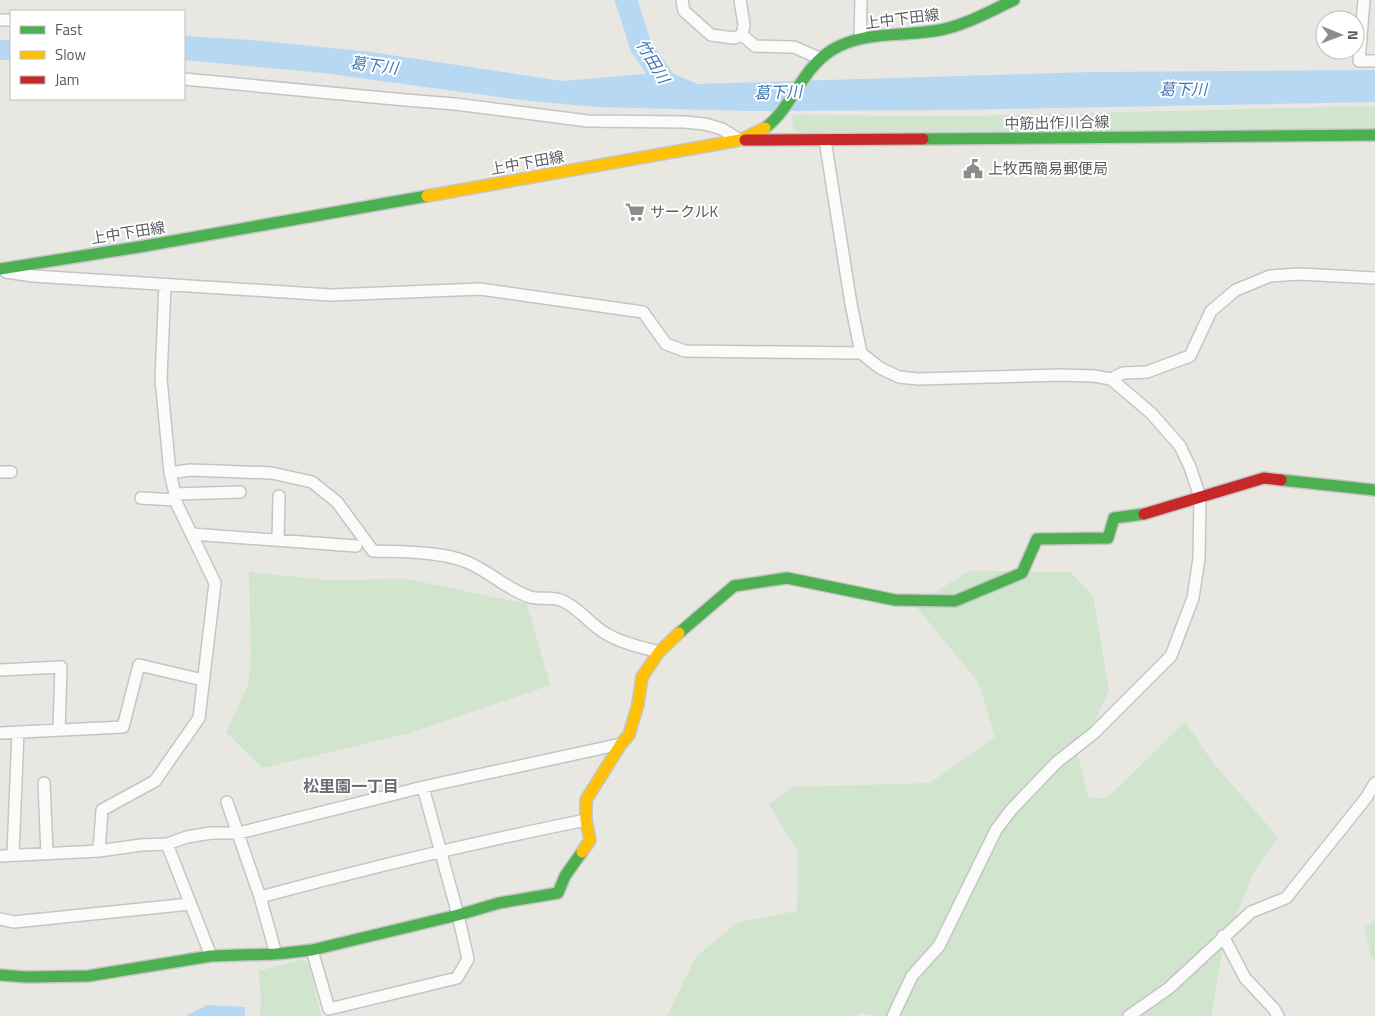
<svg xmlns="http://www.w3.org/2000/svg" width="1375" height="1016" viewBox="0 0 1375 1016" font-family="'Titillium Web','Noto Sans JP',sans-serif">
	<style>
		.green { fill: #d0e4ce }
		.water { fill: #b6d8f3 }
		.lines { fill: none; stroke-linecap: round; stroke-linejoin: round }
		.river { stroke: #b6d8f3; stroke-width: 22 }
		.street-casing { stroke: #c5c5c4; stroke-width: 14 }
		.fast-casing { stroke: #c5c6c5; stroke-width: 14 }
		.slow-casing { stroke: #c5c6c5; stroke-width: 14 }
		.jam-casing { stroke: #c5c6c5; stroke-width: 14 }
		.street { stroke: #fcfbfb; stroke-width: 11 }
		.fast { stroke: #4caf50; stroke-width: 11 }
		.slow { stroke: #ffc107; stroke-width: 11 }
		.jam { stroke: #c62828; stroke-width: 11 }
		.labels { text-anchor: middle; stroke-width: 4; stroke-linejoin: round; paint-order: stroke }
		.street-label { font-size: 15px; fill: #585c60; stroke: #fff }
		.poi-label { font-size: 15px; fill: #585c60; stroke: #fff; text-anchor: start }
		.water-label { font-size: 16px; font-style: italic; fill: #4279b2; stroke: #fff }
		.neighbourhood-label { font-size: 16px; font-weight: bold; fill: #696e72; stroke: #fff }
	</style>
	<rect width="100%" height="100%" fill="#e8e7e2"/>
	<path class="green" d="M1375,106V130L798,132L793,129L792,115L965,116Z
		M969,571L1070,572L1093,596L1109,691L1078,756L1089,798H1107L1185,722L1214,764L1278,837L1254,872L1223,948L1211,1016H875L861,1013L856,1016H667L696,957L738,922L797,911L798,852L769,804L793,787L930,783L995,737L979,683L915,605Z
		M249,572L325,580L406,579L527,604L550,685L410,733L263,768L226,732L248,685L251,659Z
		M1375,920V962L1371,957L1365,927Z
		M303,959L309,966L321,1016H259L261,1004L259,971Z"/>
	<path class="water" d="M184,36L251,40L371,52L563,81L645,74L658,61L670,72L697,84L1093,72L1375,70V102L952,110L751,111L596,107L521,100L323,73L184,60Z
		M0,40H11V60H0Z
		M207,1005L245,1007V1016H185Z"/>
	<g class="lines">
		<path class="river" d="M626,0L641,47L671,90"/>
		<defs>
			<path id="street" d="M682,0L684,11L711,35L734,38L742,35L744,25L740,0
				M1364,0L1359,61H1375
				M0,20H11
				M742,35L755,46L794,47L819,58
				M860,39L861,0
				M184,79L405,100L455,104L588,121L684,122L705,124L722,129L740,140
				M825,140L851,304L861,353L880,368L899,377L918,379L1060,375L1094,376L1111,379L1151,413L1180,446L1190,467L1200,497L1199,558L1193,598L1171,656L1094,733L1057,762L1011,810L996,830L939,946L912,976L893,1016
				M6,272L33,276L331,295L480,289L643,312L666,344L685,351L861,353
				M1111,379L1123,373L1147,372L1190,356L1211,311L1236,290L1270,276L1299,274L1375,278
				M0,472H11
				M170,473L190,470L272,473L312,482L337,502L373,551C401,552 441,551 467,562C489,571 506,589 530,597C540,600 553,596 563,601C580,609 590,624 605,633C621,643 641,647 659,652
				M175,494L240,492
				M141,498L175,500
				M192,534L356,546
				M278,540L279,496
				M0,670L61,667L59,730
				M0,733L123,727L139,665L203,680
				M44,783L47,854
				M227,802L260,897L276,954
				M167,844L211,956
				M99,851L102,810L155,781L199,718L215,583L175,500V494L170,473L161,379L165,285
				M13,855L18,732
				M0,856L99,851L141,845L167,844L187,837L211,833H239L423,787L621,744
				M260,897C368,868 476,842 586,820
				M0,919L14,922L190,904
				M1223,936L1245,978L1274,1009L1278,1016
				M312,950L329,1009L457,978L468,959L458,915L423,787
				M1129,1016L1169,988L1251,912L1286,898L1366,798L1375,783"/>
			<path id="fast" d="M765,128C793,107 801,69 832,50C864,30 905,37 940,30C966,25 990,11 1014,0
				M923,139L1375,135
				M0,269L139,247L427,196
				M1281,480L1375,490
				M679,633L734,586L787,578L895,600L955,601L1022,573L1037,539L1108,538L1114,518L1144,514
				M0,975L26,977L88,976L211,956L276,954L312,950L458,915L499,903L558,893L565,876L582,852"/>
			<path id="slow" d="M427,196L740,140L765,128
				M582,852L590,840L586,820V800L621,744L629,735L638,704L642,677L659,652L679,633"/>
			<path id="jam" d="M745,140L923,139
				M1144,514L1264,478L1281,480"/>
		</defs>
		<use href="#street" class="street-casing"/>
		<use href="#fast" class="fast-casing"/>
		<use href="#slow" class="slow-casing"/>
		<use href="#jam" class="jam-casing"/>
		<use href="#street" class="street"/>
		<use href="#fast" class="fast"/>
		<use href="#slow" class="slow"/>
		<use href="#jam" class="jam"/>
	</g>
	<defs>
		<symbol id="civic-bare" viewBox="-9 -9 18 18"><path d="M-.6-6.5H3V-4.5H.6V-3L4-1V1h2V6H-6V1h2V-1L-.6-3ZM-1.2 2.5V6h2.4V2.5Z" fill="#8a8d8e" stroke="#fff" stroke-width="2.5" paint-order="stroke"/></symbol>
		<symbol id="supermarket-bare" viewBox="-9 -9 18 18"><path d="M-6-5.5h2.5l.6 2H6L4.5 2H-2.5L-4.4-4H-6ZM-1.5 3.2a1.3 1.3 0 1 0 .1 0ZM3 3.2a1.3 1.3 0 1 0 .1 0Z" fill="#8a8d8e" stroke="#fff" stroke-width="2.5" paint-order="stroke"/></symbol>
	</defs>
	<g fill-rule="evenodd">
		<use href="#civic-bare" x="959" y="155" width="28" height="28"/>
		<use href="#supermarket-bare" x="621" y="198" width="28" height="28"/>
	</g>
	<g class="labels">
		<g class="street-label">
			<text transform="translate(902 19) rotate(-7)" y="5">上中下田線</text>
			<text transform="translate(1057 123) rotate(-1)" y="5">中筋出作川合線</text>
			<text transform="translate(527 163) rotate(-10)" y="5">上中下田線</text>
			<text transform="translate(128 233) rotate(-9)" y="5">上中下田線</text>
		</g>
		<g class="poi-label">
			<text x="988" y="174">上牧西簡易郵便局</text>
			<text x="650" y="217">サークルK</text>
		</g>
		<g class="water-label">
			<text transform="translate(653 61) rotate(59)" y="6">竹田川</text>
			<text transform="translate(374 65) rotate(7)" y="6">葛下川</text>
			<text x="1183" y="95">葛下川</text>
			<text transform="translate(778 92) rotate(-2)" y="6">葛下川</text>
		</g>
		<g class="neighbourhood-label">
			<text x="351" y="792">松里園一丁目</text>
		</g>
	</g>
	<rect x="10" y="10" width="175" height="90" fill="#ffffff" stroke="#bcbebf"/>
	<rect x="20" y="26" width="25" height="8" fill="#4caf50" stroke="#bcbebf"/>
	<text x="55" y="35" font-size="15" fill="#585c60">Fast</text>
	<rect x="20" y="51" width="25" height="8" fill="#ffc107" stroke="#bcbebf"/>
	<text x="55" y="60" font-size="15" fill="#585c60">Slow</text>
	<rect x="20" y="76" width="25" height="8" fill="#c62828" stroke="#bcbebf"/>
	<text x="55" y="85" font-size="15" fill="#585c60">Jam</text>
	<g transform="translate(1340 35) rotate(91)"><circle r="24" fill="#ffffff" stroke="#bcbebf"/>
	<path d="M0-4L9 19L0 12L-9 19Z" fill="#8a8d8e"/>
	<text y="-8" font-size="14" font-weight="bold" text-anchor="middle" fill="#585c60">N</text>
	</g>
</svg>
